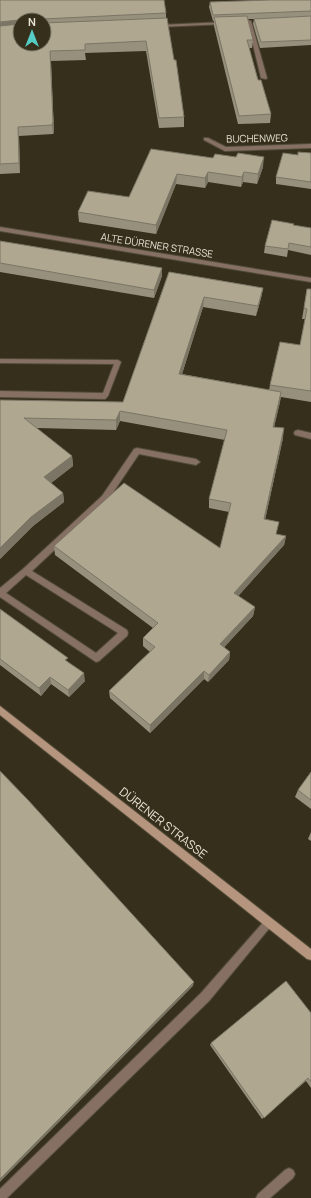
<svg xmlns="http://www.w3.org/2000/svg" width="311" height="1198" viewBox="0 0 311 1198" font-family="Manrope,sans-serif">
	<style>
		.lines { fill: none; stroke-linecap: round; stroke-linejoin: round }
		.service-casing { stroke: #524c39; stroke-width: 2 }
		.minor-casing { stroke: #524c39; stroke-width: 2 }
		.secondary-casing { stroke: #524c39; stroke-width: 2 }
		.service { fill: #857063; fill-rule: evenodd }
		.minor { fill: #857063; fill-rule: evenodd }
		.secondary { fill: #b6957f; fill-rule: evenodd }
		.wall { fill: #97907c; fill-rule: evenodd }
		.shaded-wall { fill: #7b7565 }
		.building { fill: #b0a790; stroke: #7b7565 }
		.labels { text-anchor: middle; stroke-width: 4; stroke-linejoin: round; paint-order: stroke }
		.far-street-label { font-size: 10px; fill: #e6e2d5; stroke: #362f1b }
		.street-label { font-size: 12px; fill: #e6e2d5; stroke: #362f1b }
	</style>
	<rect width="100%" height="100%" fill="#362f1b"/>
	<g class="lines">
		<defs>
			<path id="service" d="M247,20L251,21L267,78L266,79L261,78Z
				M0,359L118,360L121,362L108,396L105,399L0,397V391L103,393L114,364L0,363Z
				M298,430L311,433V439L295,435L294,433L295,431Z
				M137,448L196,459L200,462L196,465L139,454L108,500L32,571L127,630L128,633L127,636L99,661L96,662L0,597V588L23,569L102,496L134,449ZM26,575L118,633L96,653L6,593Z
				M269,917L272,919L274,922L272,925L209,1001L7,1198H0V1189L201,993L266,919Z
				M289,1168L293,1170L295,1174L293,1178L270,1198H256L258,1194L285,1170Z"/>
			<path id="minor" d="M225,22H227V24L159,27L157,26L159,25Z
				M204,138H208L226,147L311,144V148L225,151L204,140Z
				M0,227L311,278V282L0,231Z"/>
			<path id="secondary" d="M0,706L311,949V960L307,959L0,715Z"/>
		</defs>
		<use href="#service" class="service-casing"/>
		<use href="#minor" class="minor-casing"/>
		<use href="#secondary" class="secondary-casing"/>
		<use href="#service" class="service"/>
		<use href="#minor" class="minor"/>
		<use href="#secondary" class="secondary"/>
	</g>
	<path class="wall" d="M0,0L166,13V18L184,117V127L159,128L146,51L85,53L86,60L51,61L54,132L53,134L19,136L20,173L0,174ZM20,20H44V44Z
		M311,0V45L260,48L253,24L254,19H248L253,40L252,48H249L258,80L271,114L270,123L238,124L214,26V21H213L209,7L210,2Z
		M151,149L263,167L257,184L243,182L241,187L208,182L205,188L176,184L156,234L79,222L78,212L129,197Z
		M311,153V189L276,184V177L298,155Z
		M294,226L311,228V255L288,250L287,257L264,253L265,246Z
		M0,241L162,268V276L154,298L0,272Z
		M169,272L263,288L261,298L256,316L203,307L182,374L269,390L270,385L300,345L305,319H302L307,289H311V402L281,397L274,427L283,438L265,520L276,535L286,536L284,545L238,596L255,607L253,616L224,647L230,652L229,660L208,682L204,679L150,733L110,698L109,691L150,652L143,646V638L153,628L55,555L54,546L220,548L229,512L209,508V499L225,440L120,421L116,430L37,428L72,456L73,466L51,483L63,493L64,502L33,526L0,559V400L123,402Z
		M0,610L68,662L85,681L69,697L51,684L41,696L0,665Z
		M311,772V809L295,797L298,790Z
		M311,832V841L308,839Z
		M311,1013V1088L306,1081L262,1119L210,1045L211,1043Z"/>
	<path class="shaded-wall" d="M19,20L20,30L0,32V22Z
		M50,51L54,132L53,134L52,125Z
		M18,127L19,136L20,173L19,163Z
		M264,157L263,167L257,184L258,174Z
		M208,172V182L205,188V178Z
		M244,172L243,182L241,187L242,177Z
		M177,174L176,184L156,234V225Z
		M162,268V276L154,298V290Z
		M263,288L261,298L256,316L258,306Z
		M204,297L203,307L179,384V374Z
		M281,392L280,402L272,436L273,427Z
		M120,411V421L116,430V420Z
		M284,428L283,438L263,529L264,519Z
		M72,456L73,466L46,487L44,477Z
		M63,493L64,502L33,526L0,559V548L31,517Z
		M286,536L284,545L233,602L234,593Z
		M255,607L253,616L219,653L220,644Z
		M230,652L229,660L208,682L209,675Z
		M204,671V679L150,733V725Z
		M84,673L85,681L69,697L68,690Z
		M50,677L51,684L41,696L39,688Z
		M194,982L193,986L0,1182V1179Z"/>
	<path class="building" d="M0,0H164L166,13L43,19V20H20V44H44V23L167,18L174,60H176L184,117L159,118L146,41L85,44V50L50,51L53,122L52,125L18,127L19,163L0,164V26L20,24L19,20L0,22Z
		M269,0H311V11L213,15L210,2Z
		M247,16L253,40H247L258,80H261L271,114L239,116L214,17Z
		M311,16V40L261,42L254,19Z
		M151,149L213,158L215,154L236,157L238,153L264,157L258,174L244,172L242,177L208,172L205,178L177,174L156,225L78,212L88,191L129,197Z
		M298,152L311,153V182L276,177L283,153L298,155Z
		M272,220L294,224L293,225L311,228V247L289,243L288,249L265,246Z
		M0,241L162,268L154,290L0,263Z
		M169,272L263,288L258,306L204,297L179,374L281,392L273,427L284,428L264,519L279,522L276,534L286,536L234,593L255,607L220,644L230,652L209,675L204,671L150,725L109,691L155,647L143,638L158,623L54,546L124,483L220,548L231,503L209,499L227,430L120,411L116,420L24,418L72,456L44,477L63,493L31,517L0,548V400L123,402Z
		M307,289H311V391L270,385L280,342L300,345L307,309L304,308Z
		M0,609L68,658L65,660L84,673L68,690L50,677L39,688L0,659Z
		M0,771L28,800L194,982L0,1179Z
		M311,772V800L298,790Z
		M286,981L311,1013V1082L308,1078L264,1118L211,1043Z"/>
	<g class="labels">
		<g class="far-street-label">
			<text transform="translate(257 138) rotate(-1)" y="4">BUCHENWEG</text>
			<text transform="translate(157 245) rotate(9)" y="4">ALTE DÜRENER STRASSE</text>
		</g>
		<g class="street-label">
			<text transform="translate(163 823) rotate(38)" y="4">DÜRENER STRASSE</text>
		</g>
	</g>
	<g transform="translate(32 32)"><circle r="19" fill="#362f1b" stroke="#7c7765"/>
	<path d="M0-3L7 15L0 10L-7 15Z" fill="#55cdc6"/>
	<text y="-6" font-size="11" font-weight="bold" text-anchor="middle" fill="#e6e2d5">N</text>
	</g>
</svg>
